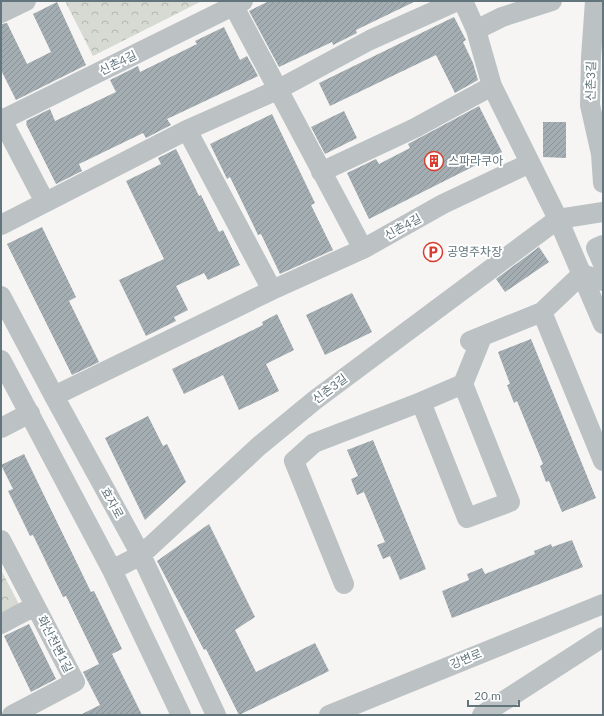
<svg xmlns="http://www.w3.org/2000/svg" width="604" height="716" viewBox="0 0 604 716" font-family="Lato,'Noto Sans KR',sans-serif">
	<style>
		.park { fill: url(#park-crowns) }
		.building { fill: url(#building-hatch) }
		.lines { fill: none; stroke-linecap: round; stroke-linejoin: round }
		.minor { stroke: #bcc2c4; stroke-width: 20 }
		.labels { text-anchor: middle; stroke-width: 4; stroke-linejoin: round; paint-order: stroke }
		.street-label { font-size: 12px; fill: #62757c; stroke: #fff }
		.poi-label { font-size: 12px; fill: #62757c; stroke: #fff; text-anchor: start }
	</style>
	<defs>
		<pattern id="park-crowns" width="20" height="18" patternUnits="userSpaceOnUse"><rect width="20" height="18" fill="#d6dad2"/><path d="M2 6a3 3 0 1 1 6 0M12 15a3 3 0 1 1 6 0" fill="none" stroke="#b1b5af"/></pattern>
		<pattern id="building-hatch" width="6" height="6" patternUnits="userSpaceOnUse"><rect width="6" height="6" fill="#a4aeb2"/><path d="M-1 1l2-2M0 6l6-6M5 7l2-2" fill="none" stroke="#899296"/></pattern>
	</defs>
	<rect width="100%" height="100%" fill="#f6f5f3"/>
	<path class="park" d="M65,1H202L93,56Z
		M1,570L20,606L1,616Z"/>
	<path class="building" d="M269,1H416L356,30L357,33L333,45L332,42L279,67L249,11Z
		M57,2L86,65L16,100L1,70V24L7,23L27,64L51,52L33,14Z
		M454,17L466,40L463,42L473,63L478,80L455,93L436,55L330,106L319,83Z
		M224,27L240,60L247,56L258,76L167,119L171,125L146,138L143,133L79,164L82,171L56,184L26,124L27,123L26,121L50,109L55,121L116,92L110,80L138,66L140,72L197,44L195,41Z
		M479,106L502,152L369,219L347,173L376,159L379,164L410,148L408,144Z
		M344,111L357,138L325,154L311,127Z
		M272,114L315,203L311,205L333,250L280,274L261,234L258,235L230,177L227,179L210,144Z
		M543,122H566V158L543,157Z
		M176,149L199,196L201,195L219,232L223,230L240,265L208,280L204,273L176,286L188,310L174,317L176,321L146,336L119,280L164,259L126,181L161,164L158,158Z
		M42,227L76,297L69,301L99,362L72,375L7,244Z
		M539,247L549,262L505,292L496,279Z
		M352,293L372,332L325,355L306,315Z
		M277,314L294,350L266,364L279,391L239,410L223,375L184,394L172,369L263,325L262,322Z
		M531,339L596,498L562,512L549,481L546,482L540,466L543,464L517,401L514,403L507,385L510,384L498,352Z
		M148,416L163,446L167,444L186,482L145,520L105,438Z
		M373,440L426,569L400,580L390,556L383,559L377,545L385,542L364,492L357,495L351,479L358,476L347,450Z
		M24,454L91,592L94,591L122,649L112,654L142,715H80L100,705L83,672L99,664L66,596L63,597L33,535L30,536L8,491L13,489L1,465Z
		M209,524L255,617L235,630L256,672L315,643L329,671L239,715L206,649L204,650L157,561Z
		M572,540L583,567L452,618L442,591L469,580L467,574L482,568L485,574L535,554L534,551L551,544L552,547Z
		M29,624L56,679L31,692L4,636Z"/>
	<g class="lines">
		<path class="minor" d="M231,1L363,249
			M463,1L476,30L492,86L558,219L603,324
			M595,1L591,57L590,105L601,154L603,183
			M1,13L26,1
			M476,30L502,17L552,1
			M1,118L45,202
			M2,120L243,1
			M187,130L272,290
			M321,172L415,128L492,86
			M1,225L187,130L277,90L370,40L457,1
			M603,245L596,248L603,264
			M1,296L54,396L141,555L216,715
			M542,312L603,461
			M470,341L542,312L582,274L603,281
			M1,360L112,570L181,715
			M54,396L272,290L363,249L443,204L530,163
			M421,402L467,518L510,502L463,384
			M1,428L30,413
			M1,540L75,682L12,715
			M112,570L141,555L259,446L315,400L558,219L603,212
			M344,584L294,461L314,443L421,402L463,384L482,337
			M1,624L35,606
			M329,715L603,604
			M482,715L603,637"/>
	</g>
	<defs>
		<symbol id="building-ring" viewBox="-11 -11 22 22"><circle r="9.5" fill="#fff" stroke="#da3d2f" stroke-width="1.5"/><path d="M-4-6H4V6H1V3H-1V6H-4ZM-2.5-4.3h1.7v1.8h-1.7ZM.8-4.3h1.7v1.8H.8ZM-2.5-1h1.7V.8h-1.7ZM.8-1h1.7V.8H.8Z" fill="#da3d2f"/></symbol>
		<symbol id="parking-ring" viewBox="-11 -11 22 22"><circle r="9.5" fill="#fff" stroke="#da3d2f" stroke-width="1.5"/><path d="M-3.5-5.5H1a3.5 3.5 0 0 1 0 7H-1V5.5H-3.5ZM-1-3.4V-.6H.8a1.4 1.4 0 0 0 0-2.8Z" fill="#da3d2f"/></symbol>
	</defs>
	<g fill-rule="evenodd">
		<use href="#building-ring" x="423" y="150" width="22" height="22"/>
		<use href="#parking-ring" x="422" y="241" width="22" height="22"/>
	</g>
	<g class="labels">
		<g class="street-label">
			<text transform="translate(118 63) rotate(-26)" y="4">신촌4길</text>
			<text transform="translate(591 81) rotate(-89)" y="4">신촌3길</text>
			<text transform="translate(403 227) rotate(-29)" y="4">신촌4길</text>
			<text transform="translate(330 389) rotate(-37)" y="4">신촌3길</text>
			<text transform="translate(112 503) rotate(61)" y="4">효자로</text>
			<text transform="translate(55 644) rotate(63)" y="4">화산천변1길</text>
			<text transform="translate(466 659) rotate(-22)" y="4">강변로</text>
		</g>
		<g class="poi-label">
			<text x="448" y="165">스파라쿠아</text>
			<text x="447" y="256">공영주차장</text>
		</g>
	</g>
	<rect width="604" height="716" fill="none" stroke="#62757c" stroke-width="4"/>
	<path d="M468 700v6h51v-6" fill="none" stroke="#62757c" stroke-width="2"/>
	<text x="474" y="700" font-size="12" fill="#62757c" stroke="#ffffff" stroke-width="3" paint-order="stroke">20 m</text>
</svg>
